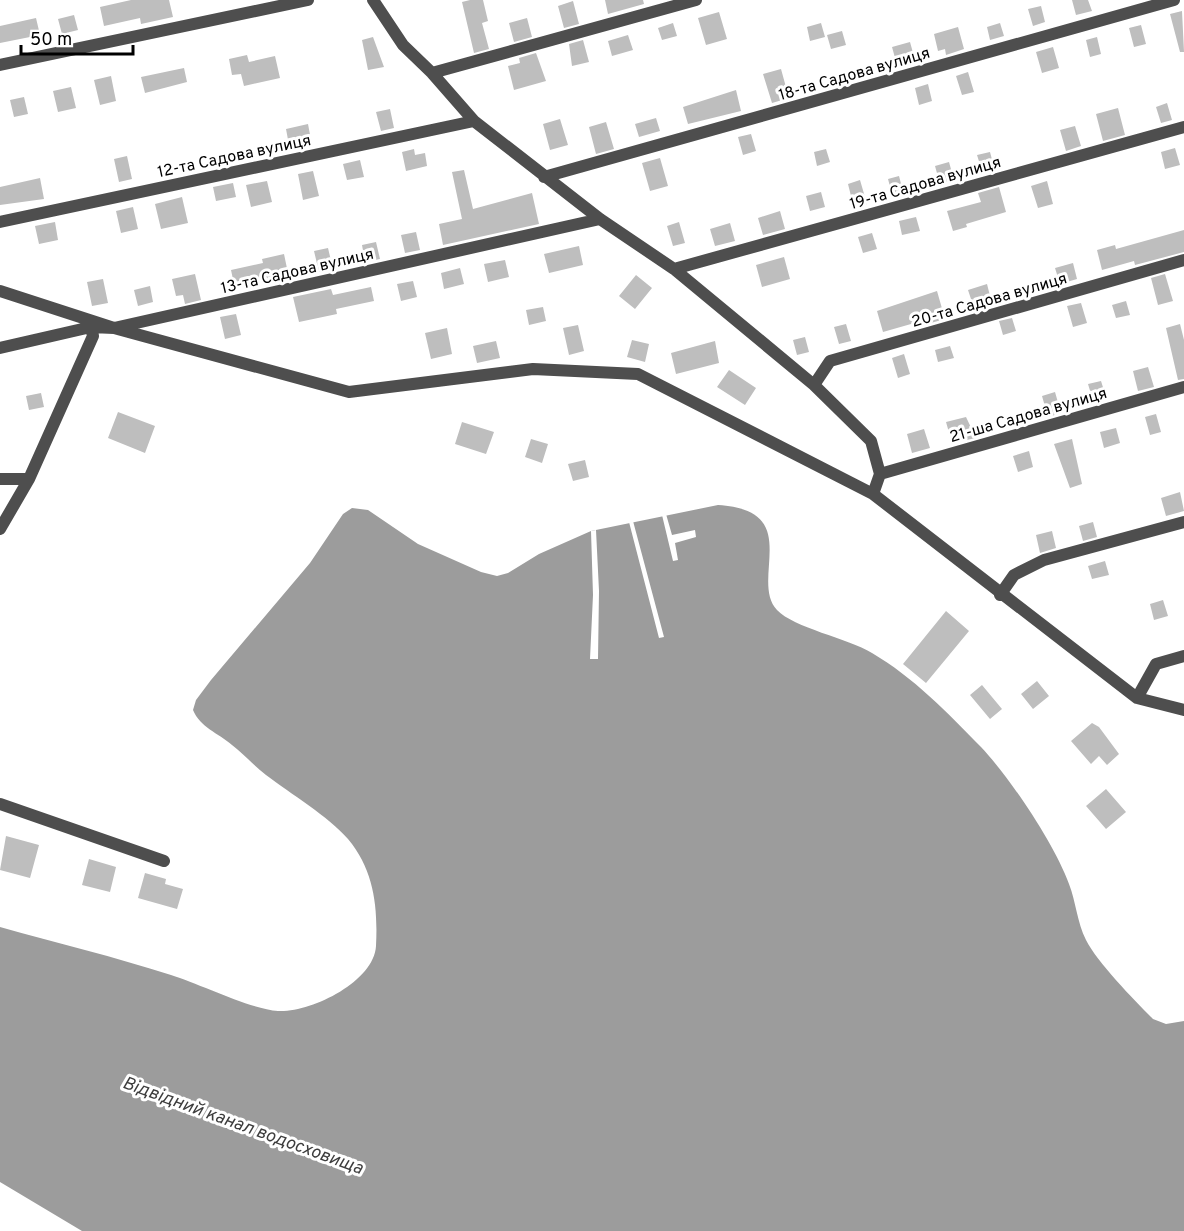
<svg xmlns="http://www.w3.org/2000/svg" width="1184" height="1231" viewBox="0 0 1184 1231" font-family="Overpass,sans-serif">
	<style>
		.water { fill: #9c9c9c }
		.pier { fill: #fff }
		.building { fill: #bebebe }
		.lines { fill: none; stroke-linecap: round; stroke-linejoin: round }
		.street { stroke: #4e4e4e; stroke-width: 12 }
		.labels { text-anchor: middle; stroke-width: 6; stroke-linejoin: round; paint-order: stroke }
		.street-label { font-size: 16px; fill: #000; stroke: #fff }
		.water-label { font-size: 18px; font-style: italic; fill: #3d3d3d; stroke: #fff }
	</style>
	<rect width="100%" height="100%" fill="#fff"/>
	<path class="water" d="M718,505C805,510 749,580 777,610C794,628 847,638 872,653C913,677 947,712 981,747C1010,778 1054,843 1069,884C1076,902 1077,922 1086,940C1097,962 1135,1001 1153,1019L1166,1024L1184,1021V1231H82L0,1182V927C57,943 115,957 171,975C200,984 250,1009 278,1011C310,1013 374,982 376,946C378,907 374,870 348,839C328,816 291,794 266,775C254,766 244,754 232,745C218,733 200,727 193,710L196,700L211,680L310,563L343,514L352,508L368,510L418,544L481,572L497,576L508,573L539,554L591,531Z"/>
	<path class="pier" d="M666,514L672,535L695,530L696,537L675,543L678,560L673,561L662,515Z
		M633,521L664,637L659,638L629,522Z
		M596,530L599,591L598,659H590L593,595L591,531Z"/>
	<path class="building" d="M131,0H169L173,17L141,24L140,18L104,26L100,7Z
		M470,0H483L488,21L482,23L489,49L474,53L462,2Z
		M605,0H643L644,4L608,14Z
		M1072,0H1088L1092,11L1076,15Z
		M573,1L579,24L564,28L558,6Z
		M1041,6L1045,22L1033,26L1028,9Z
		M1182,11L1184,52H1180L1170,14Z
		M719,12L727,39L706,45L698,18Z
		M74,15L78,30L62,34L58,19Z
		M36,18L40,35L0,43V26Z
		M527,18L532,37L514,42L509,23Z
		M673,23L677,36L662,40L658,28Z
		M821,23L825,37L810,41L807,27Z
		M1000,23L1004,36L990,40L987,27Z
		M1141,25L1146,44L1134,47L1129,28Z
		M958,27L964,49L946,55L945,49L938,51L934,34Z
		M842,31L846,45L831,49L827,35Z
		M628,35L633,50L612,56L608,41Z
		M373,37L384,67L368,70L362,40Z
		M1097,37L1101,54L1090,57L1086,40Z
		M583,40L589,62L572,66L569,44Z
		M910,42L915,60L897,65L892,47Z
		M1053,47L1059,68L1042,73L1036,52Z
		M536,53L546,81L514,90L508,66L520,63L519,58Z
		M247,55L249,62L275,56L280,78L244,86L241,74L232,75L229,59Z
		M184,68L187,82L145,93L141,77Z
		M781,69L789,98L772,103L763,74Z
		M968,72L974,92L962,95L956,76Z
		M111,76L116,101L100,105L94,80Z
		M928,84L932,101L919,105L915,88Z
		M71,87L76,108L58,112L53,91Z
		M736,90L741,111L688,124L683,107Z
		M24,97L28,114L14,117L10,100Z
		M1167,103L1172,120L1161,123L1156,107Z
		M1118,108L1125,135L1103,141L1096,114Z
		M390,109L394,128L381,131L376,112Z
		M656,118L660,131L639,137L635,124Z
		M560,119L568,145L550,150L543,124Z
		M606,122L614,149L596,154L589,127Z
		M308,124L311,140L289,145L286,129Z
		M1075,126L1081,146L1066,151L1060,130Z
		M751,134L756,151L743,155L738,137Z
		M1175,148L1180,165L1165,169L1161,152Z
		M414,149L415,155L425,153L427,166L406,171L402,152Z
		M826,149L830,162L817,166L814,152Z
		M990,152L995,171L983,174L977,155Z
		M127,156L132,179L119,182L114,159Z
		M660,158L668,186L650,191L642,163Z
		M360,160L364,177L347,180L343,164Z
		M949,162L954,180L940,184L935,166Z
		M464,170L473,209L532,193L539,224L443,245L439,224L462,219L452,172Z
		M313,171L319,196L303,200L298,174Z
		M899,176L904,195L893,198L888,179Z
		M40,178L44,199L0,205V187Z
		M860,180L867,204L854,208L848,184Z
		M267,181L272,202L251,207L246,185Z
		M1047,181L1053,204L1038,208L1031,186Z
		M233,183L236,197L216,201L213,187Z
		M999,187L1006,212L966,224L967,227L953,231L947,211L981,202L978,193Z
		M821,192L825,207L810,211L806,196Z
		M182,197L188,223L161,229L155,204Z
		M133,207L138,229L121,233L116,211Z
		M780,211L785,229L763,235L758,218Z
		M916,217L920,231L902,235L899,221Z
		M55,222L58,240L39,244L35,226Z
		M679,222L685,243L673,246L667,226Z
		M730,223L735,241L715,246L710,229Z
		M1184,230V252L1135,265L1134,261L1102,270L1097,250L1115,245L1116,249Z
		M416,232L420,250L405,253L401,235Z
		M872,233L877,249L863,253L858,237Z
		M376,242L380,259L365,262L362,245Z
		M579,246L583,265L549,273L544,254Z
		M328,248L333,269L319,272L314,251Z
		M284,254L289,278L268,283L266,276L234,284L231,270L263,263L262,259Z
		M784,257L790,279L762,287L756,265Z
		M505,260L509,277L488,282L484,264Z
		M1073,263L1077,279L1060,284L1055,268Z
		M460,268L464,284L444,289L441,273Z
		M195,274L201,300L185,304L183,295L176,296L172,279Z
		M1165,274L1173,301L1158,305L1151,278Z
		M636,275L652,288L635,309L619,296Z
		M103,279L108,303L92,306L87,282Z
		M413,281L417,297L401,301L397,284Z
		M987,284L991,300L973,305L968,290Z
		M150,286L153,302L138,306L134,290Z
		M371,287L374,301L336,309L337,314L299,322L293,297L331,289L333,295Z
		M937,291L945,319L920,326L918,322L883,332L877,311Z
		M1126,301L1130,315L1116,318L1112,305Z
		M1081,303L1087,323L1073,327L1067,306Z
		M543,307L546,321L529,325L526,310Z
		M236,314L241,335L225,339L220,317Z
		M1012,318L1016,331L1003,335L999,321Z
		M846,324L851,341L839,344L834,327Z
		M1180,324L1184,340V379L1178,380L1166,328Z
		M578,325L584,351L569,355L563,328Z
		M447,328L452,354L431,359L425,333Z
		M805,337L809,352L797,355L793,340Z
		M632,340L649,344L645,362L627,357Z
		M496,341L500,358L477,363L473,346Z
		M715,341L719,363L676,374L671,353Z
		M950,346L954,358L938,362L935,350Z
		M904,354L910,374L898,378L892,358Z
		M1148,367L1154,387L1138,391L1133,371Z
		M729,370L756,388L745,405L717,387Z
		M1101,381L1107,400L1094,404L1088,384Z
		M1055,392L1061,413L1048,417L1042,396Z
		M41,393L44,407L29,410L26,396Z
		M118,412L155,426L145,453L108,438Z
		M1156,414L1161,432L1150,435L1145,417Z
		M966,417L976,438L952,443L946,422Z
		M462,422L494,432L486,454L455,444Z
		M1116,428L1120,443L1104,448L1100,432Z
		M924,429L930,448L912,453L907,434Z
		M531,439L548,444L542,463L525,457Z
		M1072,439L1082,484L1070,488L1054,444Z
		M1029,451L1033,467L1018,472L1013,456Z
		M585,460L589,477L573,481L568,464Z
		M1180,492L1184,511L1166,516L1161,498Z
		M1093,522L1097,537L1083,541L1079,526Z
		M1052,531L1056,548L1040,553L1036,535Z
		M1105,561L1109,575L1092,579L1088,566Z
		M1163,600L1168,616L1154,620L1150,604Z
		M946,611L969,631L926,683L903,664Z
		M1037,681L1049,696L1033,709L1021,694Z
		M982,685L1002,709L990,719L970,695Z
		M1092,723L1099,727L1119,754L1107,765L1099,756L1091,764L1071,741Z
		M1106,789L1126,812L1106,829L1086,806Z
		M6,836L39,845L30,878L0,870Z
		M89,859L116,867L110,892L82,885Z
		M145,873L166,879L165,884L183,889L177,909L138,898Z"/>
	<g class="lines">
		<path class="street" d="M373,0L403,45L432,73L474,121L600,219L674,269L814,385L871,441L880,474L873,494
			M0,65L308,0
			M432,73L696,0
			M544,177L1174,0
			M0,222L474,121
			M674,269L1184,127
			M0,291L114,328L349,392L533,369L638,374L873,494L1137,698L1184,710
			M0,348L91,327L114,328L600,219
			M814,385L830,361L1184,260
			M880,474L1184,387
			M0,479H29
			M0,529L29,479L93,336L91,327
			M1000,595L1014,575L1044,560L1184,522
			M1137,698L1156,664L1184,656
			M0,804L164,861"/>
	</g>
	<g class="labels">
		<g class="street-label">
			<text transform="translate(854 73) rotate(-16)" y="6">18-та Садова вулиця</text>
			<text transform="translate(234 155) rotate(-12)" y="6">12-та Садова вулиця</text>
			<text transform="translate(925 182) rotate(-16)" y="6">19-та Садова вулиця</text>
			<text transform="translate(297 270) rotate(-13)" y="6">13-та Садова вулиця</text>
			<text transform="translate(989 299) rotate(-16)" y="6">20-та Садова вулиця</text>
			<text transform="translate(1028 414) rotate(-16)" y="6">21-ша Садова вулиця</text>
		</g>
		<g class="water-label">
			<text transform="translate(243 1125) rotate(20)" y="6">Відвідний канал водосховища</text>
		</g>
	</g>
	<path d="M21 45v9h112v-9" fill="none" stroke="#000000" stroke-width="3"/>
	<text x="30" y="45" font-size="18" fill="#000000" stroke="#ffffff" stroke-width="4.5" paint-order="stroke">50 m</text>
</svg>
